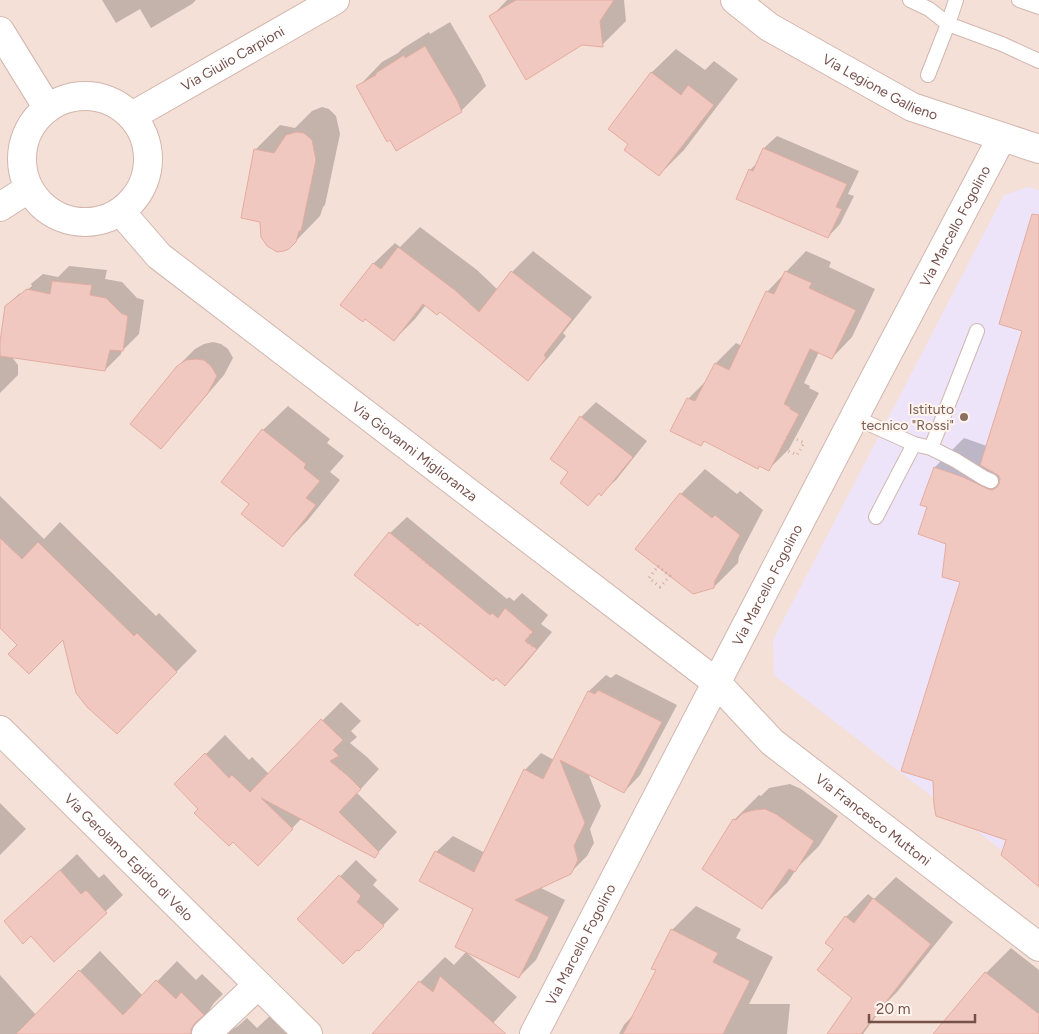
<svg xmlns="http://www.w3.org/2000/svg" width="1039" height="1034" viewBox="0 0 1039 1034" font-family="Figtree,sans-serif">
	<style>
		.residential { fill: #f4e0d6 }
		.education { fill: #ede4f9 }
		.shadow { fill: #0003 }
		.building { fill: #f1c8bf; stroke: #e4aba0 }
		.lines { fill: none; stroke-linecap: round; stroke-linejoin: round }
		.lane-casing { stroke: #d0b7b0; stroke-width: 16 }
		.street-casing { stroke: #d0b7b0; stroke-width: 30 }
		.secondary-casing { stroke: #d3b6ae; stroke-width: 30 }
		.path { stroke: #d7aba2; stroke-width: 3; stroke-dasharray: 1 4; stroke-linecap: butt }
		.lane { stroke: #fff; stroke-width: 14 }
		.street { stroke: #fff; stroke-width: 28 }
		.secondary { stroke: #fff; stroke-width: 28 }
		.education-dot { fill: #8d6e63; stroke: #fff4ee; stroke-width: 2 }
		.labels { text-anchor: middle; stroke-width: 4; stroke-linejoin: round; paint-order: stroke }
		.street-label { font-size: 14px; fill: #76514c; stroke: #fff4ee }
		.education-label { font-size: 14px; fill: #785e54; stroke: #fff4ee; text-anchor: end }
	</style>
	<rect width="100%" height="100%" fill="#fcf0e7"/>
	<path class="residential" d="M0,0H1039V1034H0Z"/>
	<path class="education" d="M1028,187L1039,190V879L774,675L773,640L1004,195Z"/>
	<path class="shadow" d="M102,0H196L192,4L151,28L140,9L116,23Z
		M507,0H624L626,21L602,45L491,17Z
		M450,22L481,75L486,86L461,111L358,87L382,62L398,53L402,49L429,32L430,34Z
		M676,49L705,70L714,61L738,79L684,150L659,175L630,144L651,73Z
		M322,107L329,109L336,116L340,134L325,205L323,207L320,216L289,248L255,150L280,125L295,128L312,111Z
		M777,136L859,171L848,194L854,196L840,224L828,237L750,170L759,161L764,148Z
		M420,227L477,270L498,290L512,272L533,251L592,297L563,333L566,336L548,358L528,379L440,310L426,305L415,319L394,340L366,318L342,304L374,263L395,243L400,247Z
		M1039,242V885L1007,839L961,582L947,543L929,506L935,467L964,438L987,446L1023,330Z
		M806,251L831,262L829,267L875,289L852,337L832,358L819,352L804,383L810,386L809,388L819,393L789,449L769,469L705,441L701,445L688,399L708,379L716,363L736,343L742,346L767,292Z
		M69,266L107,270L105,279L122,282L137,298L144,300L139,334L123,350H122L121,354L105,370L11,356L18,365V375L0,393V340L1,342L6,306L20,293V296L32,286L31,284L21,292L43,274L58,277Z
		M213,342L221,344L228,349L233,358L224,375L177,430L161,447L178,366L195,349L204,344Z
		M596,402L647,441L616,480L601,494L600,492L588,504L570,472L581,417Z
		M288,406L330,439L327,443L344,456L330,472L340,480L308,520L283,545L250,504L263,430Z
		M705,469L737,494L740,491L763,510L739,556L738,563L714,587L637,549L681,494Z
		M0,496L44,539L60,522L156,616L159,613L197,651L117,732L64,638L19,645L0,626Z
		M407,517L507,599L509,597L514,601L522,593L548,615L541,624L552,632L522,668L505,684L356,575L390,533Z
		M616,674L677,705L640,775L624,792L588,773L601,806L590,829L594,843L587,856L571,872L539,887L565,900L536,960L519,977L436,852L453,836L485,853L525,770L541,753L554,760L589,691L606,675L611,678Z
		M341,702L361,721L351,731L357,737L350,743L367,757L379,769L357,793L397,832L375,856L302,818L276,845L200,809L176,784L225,735L249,760L252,757L269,774Z
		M790,784L801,789L838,816L819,846L797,868L787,883L762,907L734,820L759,795L761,796L769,788Z
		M0,803L26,829L0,855Z
		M77,854L99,878L104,874L123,895L54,960L31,935L6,921Z
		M356,860L377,880L373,885L399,909L359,950L299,919Z
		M896,877L953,922L897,992L885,1004L863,1034H829L854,997L835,949L826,942L846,917L868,894L874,899Z
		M696,906L741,929L736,938L773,957L749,1004H790L787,1034H619L624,1025L634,1014L658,969L653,968L672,930Z
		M1011,948L1039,970V1034H935L986,973Z
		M100,951L143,996L177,961L196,980L202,974L223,994L214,1003L210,1009V1018L221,1030H231L238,1026L247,1018L257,1028L274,1012L296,1034H0V975L36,1015Z
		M466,952L517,997L483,1034H397L384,1023L420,982L445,957L454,965Z"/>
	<path class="building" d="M516,0H614L600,21L603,47L582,45L526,80L489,16Z
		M425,46L457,100L462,112L396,151L390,140L387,142L356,86L376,75V73L404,55L405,58Z
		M651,72L681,95L688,85L714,105L659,176L624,150L628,144L608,129Z
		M296,132L304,133L312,140L316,160L301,231H299L296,242L289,249L284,251L277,252L267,246L261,237L260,222L241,218L254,149L274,153L286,135Z
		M763,148L847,184L836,207L842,209L828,238L736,199L749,169L753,171Z
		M1032,214L1039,215V887L1001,855L1006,840L936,816L934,805L933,781L901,771L960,582L942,577L946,544L918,534L927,507L920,505L934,467L963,477L988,489L992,490L996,488L999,484L1000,479L998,475L980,465L1022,331L999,324Z
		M398,247L456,291L479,312L511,271L572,319L544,355L546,358L528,381L440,312L437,315L423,304L394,341L365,319L363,322L340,305L373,263L381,269Z
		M785,271L812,283L809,288L856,310L832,359L810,349L784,404L790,407V409L799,414L769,471L759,466L758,469L704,441L701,446L670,431L687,398L695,401L715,363L729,370L766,291L774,294Z
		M52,281L92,285L90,295L106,298L121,313L128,316L123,351L110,350L105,371L0,356V342L5,306L27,289L50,294Z
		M196,359L204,360L211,366L217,376L208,393L161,449L130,424L177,366L186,360Z
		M580,416L633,457L601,496L599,493L588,506L560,483L568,472L550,459Z
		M262,429L306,464L304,468L320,481L306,498L316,505L283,547L241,514L249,504L221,482Z
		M680,493L712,518L715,515L740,535L715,581L714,588L693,594L635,549Z
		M389,532L490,615L492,613L498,618L505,608L533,632L525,641L537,649L505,686L496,678L493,681L420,623L418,626L354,575Z
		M0,538L22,559L38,542L134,636L137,633L177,672L117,734L87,707L76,693L63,640L29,674L8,654L17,645L0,628Z
		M598,690L662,722L624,793L560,760L585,823L574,846L578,860L571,874L515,900L549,917L519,978L455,947L473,909L419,881L435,851L474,872L524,769L543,779L588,691L595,694Z
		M321,719L343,740L333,750L339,756L330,761L348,776L361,789L339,812L379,852L375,858L261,798L293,829L258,866L233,842L229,846L194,813L198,809L174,784L205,753L229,778L232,775L250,792Z
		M765,809L776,814L814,841L795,872L789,869L762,909L702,869L733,819L736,820L743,813L754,810Z
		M60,870L81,894L86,890L107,913L54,962L31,936L23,944L4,921Z
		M339,875L361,896L357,902L384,926L359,951L357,950L343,964L297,919Z
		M873,898L931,944L861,1034H827L852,998L817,970L833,949L825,943L845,916L854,923Z
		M671,929L718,953L713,962L750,981L723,1034H623L656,970L651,969Z
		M79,970L123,1015L156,980L176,999L181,992L204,1015L195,1023L191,1029V1034H16Z
		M985,972L1039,1014V1034H933Z
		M440,976L506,1034H372L419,981L433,992Z"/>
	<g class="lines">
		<defs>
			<path id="lane" d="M910,0L929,9L948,24L928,75
				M956,0L948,24L1002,44L1039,61
				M1019,0L1039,7
				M854,417L914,444L931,448L977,331
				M931,448L955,460L984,478L991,481
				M876,517L914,444"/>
			<g id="street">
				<path d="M0,31L47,107"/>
				<path id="s1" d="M121,212L159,256L716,682L772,742L1039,947"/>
				<path id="s2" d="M0,730L308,1034"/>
				<path d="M206,1034L258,985"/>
				<path id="s3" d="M534,1034L870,387L1002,137"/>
			</g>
			<g id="secondary">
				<path id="s4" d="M735,0L769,27L912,107L1039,149"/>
				<circle cx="85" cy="159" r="63"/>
				<path id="s5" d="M132,116L335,0"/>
				<path d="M0,207L28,189"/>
			</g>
		</defs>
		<use href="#lane" class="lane-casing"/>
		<use href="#street" class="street-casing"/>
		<use href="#secondary" class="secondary-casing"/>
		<path class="path" d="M788,435L804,443L797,455L782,448Z
			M419,534L443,553L432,567L408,547Z
			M73,538L81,546L76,550L69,543Z
			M658,566L670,576L660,587L649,578Z
			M534,630L542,637L534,647L526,641Z
			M338,757L348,767L343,772L333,761Z"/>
		<use href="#lane" class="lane"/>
		<use href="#street" class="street"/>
		<use href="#secondary" class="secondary"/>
	</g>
	<circle class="education-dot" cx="964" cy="417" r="5"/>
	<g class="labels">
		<g class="street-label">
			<text dy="5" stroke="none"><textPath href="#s5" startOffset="116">Via Giulio Carpioni</textPath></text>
			<text dy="5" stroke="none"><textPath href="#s4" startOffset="170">Via Legione Gallieno</textPath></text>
			<text dy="5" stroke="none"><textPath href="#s3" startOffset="911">Via Marcello Fogolino</textPath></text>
			<text dy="5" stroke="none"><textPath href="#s1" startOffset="380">Via Giovanni Miglioranza</textPath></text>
			<text dy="5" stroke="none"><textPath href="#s3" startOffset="506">Via Marcello Fogolino</textPath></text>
			<text dy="5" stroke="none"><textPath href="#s1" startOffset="969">Via Francesco Muttoni</textPath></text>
			<text dy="5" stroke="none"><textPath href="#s2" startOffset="181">Via Gerolamo Egidio di Velo</textPath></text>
			<text dy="5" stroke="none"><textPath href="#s3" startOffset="101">Via Marcello Fogolino</textPath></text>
		</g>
		<g class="education-label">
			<text x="954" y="414">Istituto<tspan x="954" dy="16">tecnico "Rossi"</tspan></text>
		</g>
	</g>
	<path d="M869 1014v8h106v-8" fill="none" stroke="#76514c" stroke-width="2.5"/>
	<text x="876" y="1014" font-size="15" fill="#76514c" stroke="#fff4ee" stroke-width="4" paint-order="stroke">20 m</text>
</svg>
